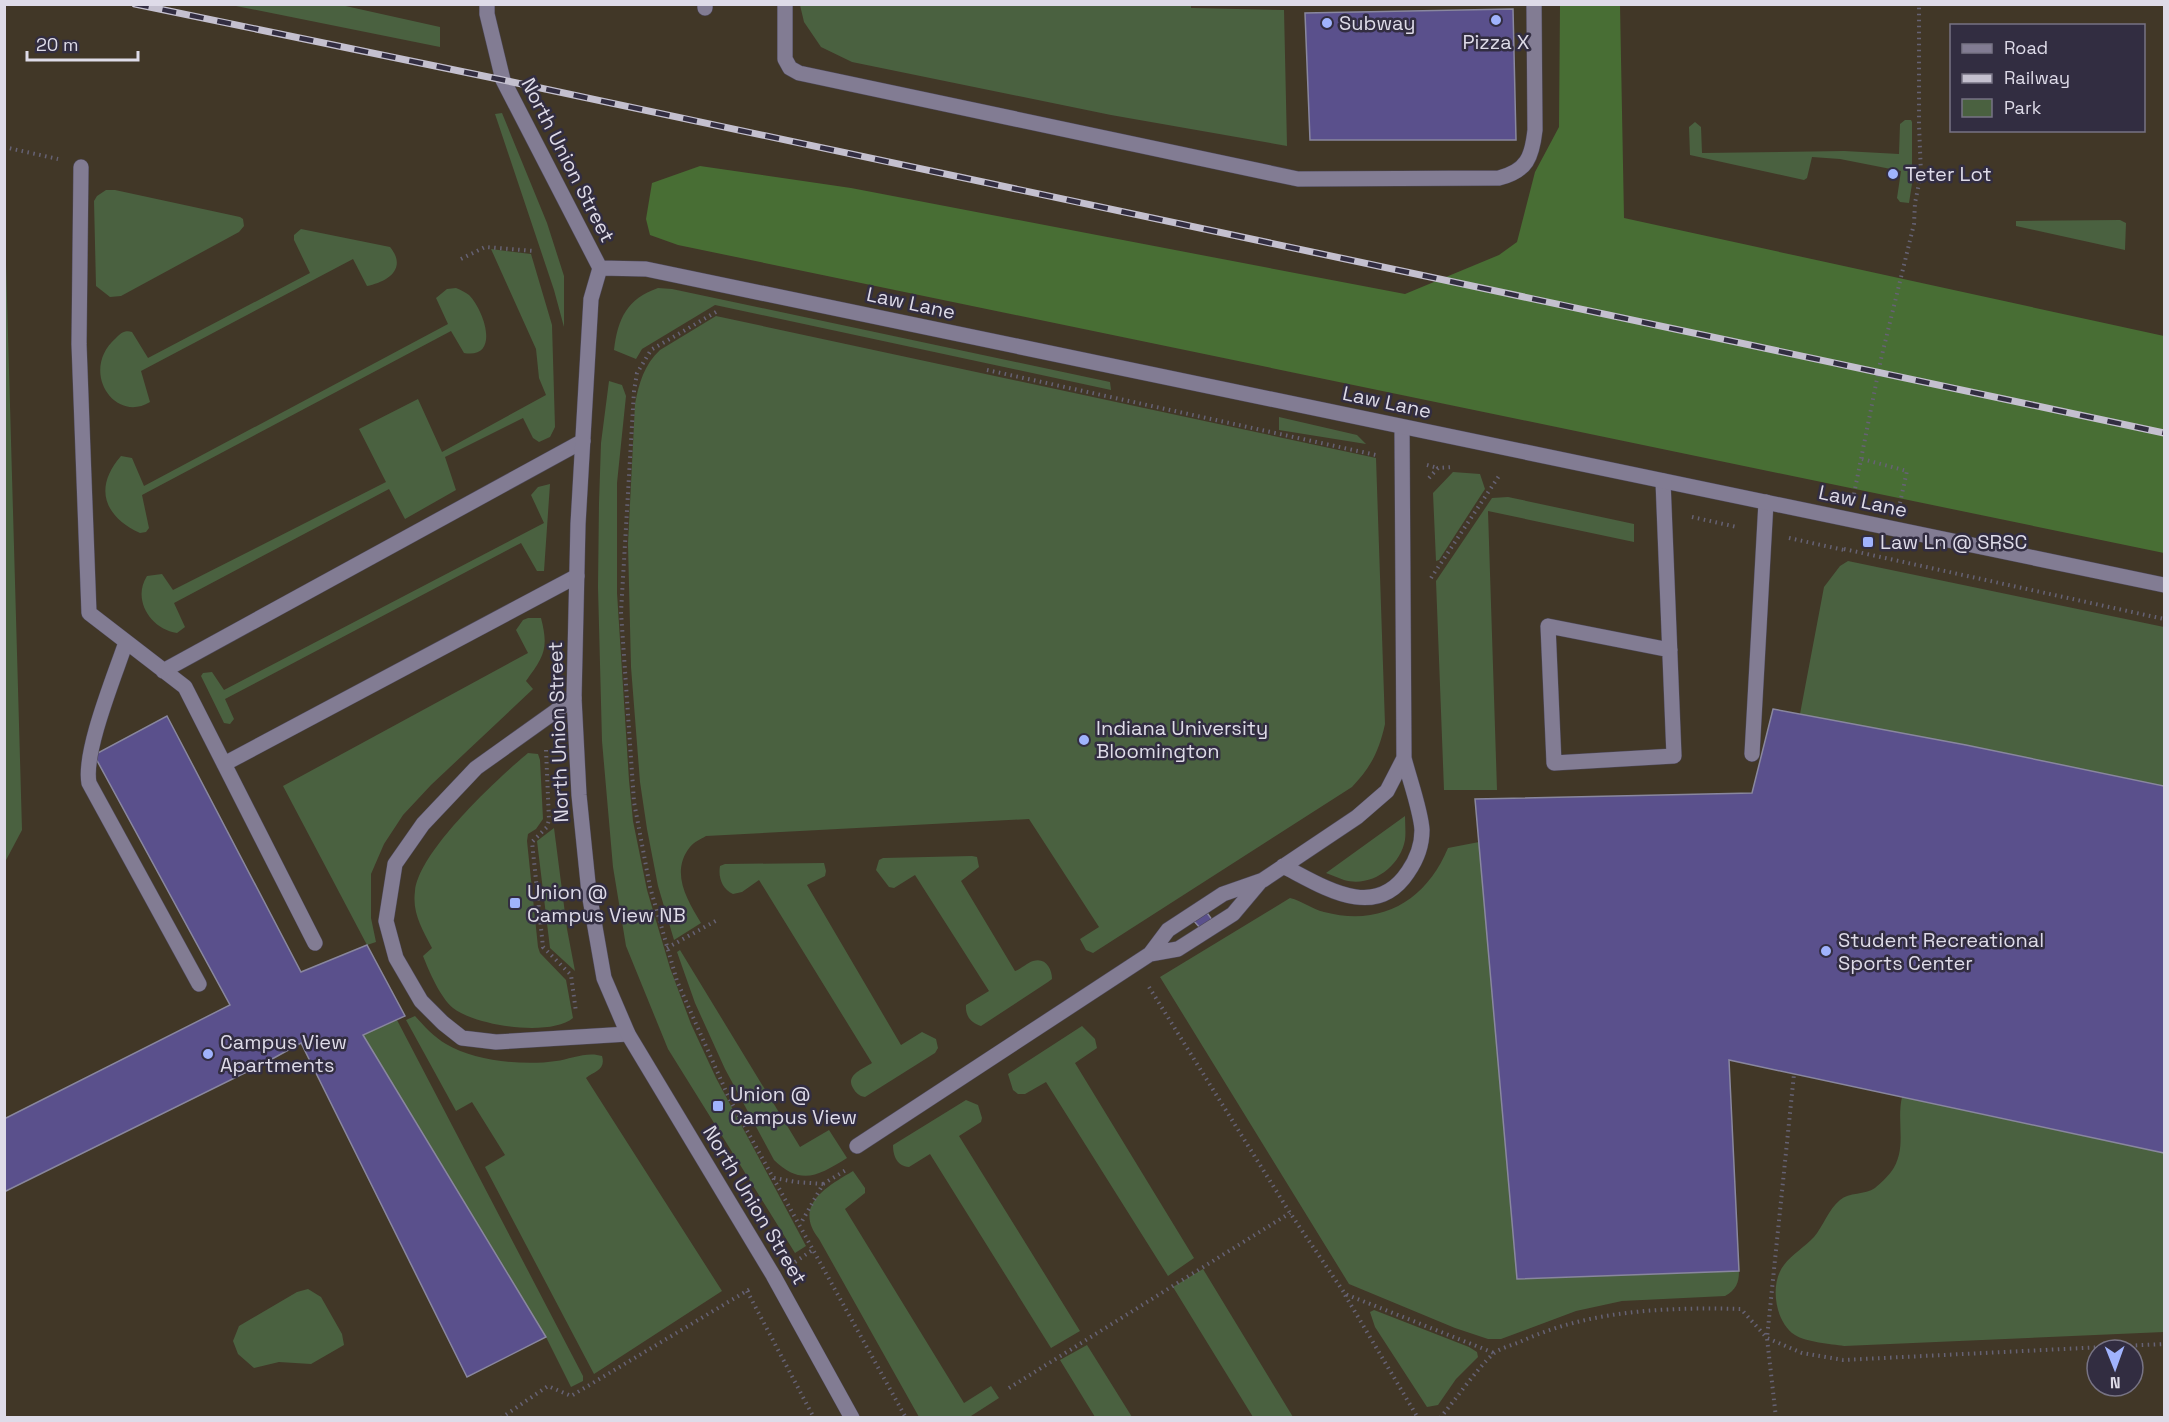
<svg xmlns="http://www.w3.org/2000/svg" width="2169" height="1422" viewBox="0 0 2169 1422" font-family="'Space Grotesk',sans-serif">
	<style>
		.education { fill: #413727; fill-rule: evenodd }
		.green { fill: #4a6140 }
		.forest { fill: #486e34 }
		.building { fill: #5a508c; stroke: #89879f; stroke-width: 1.5 }
		.lines { fill: none; stroke-linecap: round; stroke-linejoin: round }
		.service-casing { stroke: #4d4859; stroke-width: 16 }
		.minor-casing { stroke: #4d4859; stroke-width: 16 }
		.path { stroke: #666274; stroke-width: 4; stroke-dasharray: 1.5 4.5; stroke-linecap: butt }
		.service { stroke: #827c93; stroke-width: 15 }
		.minor { stroke: #827c93; stroke-width: 15 }
		.rail-casing { stroke: #c4c0cf; stroke-width: 7 }
		.rail { stroke: #322d41; stroke-width: 4.5; stroke-dasharray: 14; stroke-linecap: butt }
		.poi-dot { fill: #a0b3fd; stroke: #322d41; stroke-width: 2 }
		.labels { text-anchor: middle; stroke-width: 5; stroke-linejoin: round; paint-order: stroke }
		.poi-label { font-size: 20px; fill: #dedbe8; stroke: #322d41; text-anchor: start }
		.street-label { font-size: 20px; fill: #dedbe8; stroke: #322d41 }
	</style>
	<rect width="100%" height="100%" fill="#322d41"/>
	<path class="education" d="M5,5H2164V1417H5ZM1952,26H2144V130H1952ZM2097,1350H2133V1386H2097Z"/>
	<path class="green" d="M231,5H341L440,27V47Z
		M1191,5V8L1284,10L1287,146L1111,115L852,62L821,47L804,22L800,5Z
		M502,113L547,223L564,276V327L554,290L495,114Z
		M1905,120H1911L1912,122V184L1909,203L1900,202L1897,198L1901,171L1840,159L1812,157L1807,178L1804,180L1690,155L1689,127L1695,122L1701,127L1702,153L1844,151L1899,154L1900,124Z
		M106,190H115L240,217L243,219L244,226L239,232L121,296L110,297L96,286L94,201L97,196Z
		M2120,220L2126,223L2125,250L2016,226V221Z
		M5,228L22,830L5,862H4Z
		M301,229L390,247C408,269 387,282 367,286L353,259L141,371L150,402C114,424 79,370 116,338C121,333 125,330 132,332L148,358L310,273L294,240V235Z
		M491,249L531,254L552,325L555,427L550,437L539,442L533,438L523,418L445,457L456,490L405,519L389,489L174,603L185,627L177,633C150,629 132,599 147,576L162,574L173,590L386,482L359,429L418,399L442,452L546,395L539,378L536,349Z
		M456,288C461,290 465,292 469,295C484,310 501,359 464,353L451,331L142,495L149,528L146,532L140,533C103,516 94,487 121,456L132,458L144,486L448,324L436,298L447,289Z
		M658,288L672,289L1110,382L1111,390L715,305L642,349L636,359L614,350C618,318 627,299 658,288Z
		M716,316L1376,458L1385,724C1379,751 1371,767 1352,787L1093,953L1086,950L1080,939L1099,927L1029,819L706,836C701,839 694,842 690,847C670,872 687,900 701,923L674,940L658,886L647,829L640,782L631,667L628,544L635,404C639,383 644,365 660,350Z
		M609,381L622,385L626,396L617,483V593L629,780L633,821L647,890L670,968L691,1024L716,1078L806,1246L795,1253L668,1049L626,946L613,867L602,741L598,587L599,503L601,443Z
		M1279,417L1357,435L1366,444L1279,430Z
		M1453,472L1480,474L1485,489L1439,560L1436,561L1433,493Z
		M550,484L544,571H537L521,543L225,699L234,719L230,724L224,723L201,676L203,673L212,672L224,690L544,523L531,495L538,487Z
		M1508,497L1634,524V542L1488,511L1497,790H1444L1436,581L1492,498Z
		M1848,561L2164,627V787L1800,714L1824,587L1840,566Z
		M528,618H541C549,649 544,656 526,681L533,689L431,785L403,815L384,844L371,874V918L376,942L367,945L283,786L528,653L516,630L523,620Z
		M528,753L538,754L540,760L543,819L536,829L528,834L527,841L538,947L540,953L566,980L573,1018C550,1037 476,1026 453,1008C440,997 429,971 423,956L432,948C422,929 412,913 415,891C419,851 497,779 528,753Z
		M1405,816C1405,824 1406,832 1405,840C1400,867 1371,888 1344,880C1338,878 1332,875 1326,873Z
		M554,828L567,929L575,971L550,948L537,841Z
		M1479,842L1517,1279L1739,1271C1739,1283 1736,1290 1725,1296L1622,1301L1576,1311L1501,1339H1488L1455,1328L1349,1284L1160,977L1290,898C1302,901 1312,909 1324,912C1381,927 1426,901 1448,848Z
		M972,856L977,857L979,867L961,881L1015,971C1021,969 1027,963 1033,961C1045,957 1052,968 1052,979L1048,982L981,1026C971,1023 965,1016 966,1005L989,991L915,875L894,888L889,887L876,870L879,860L883,858Z
		M824,863L826,871L825,876L807,885L901,1045L922,1032L936,1039L938,1048L935,1053L865,1097C859,1096 856,1093 853,1088C845,1075 863,1069 872,1063L759,880L742,892L733,894C722,889 718,877 720,866L725,864Z
		M680,950L800,1147L829,1130L847,1158C818,1176 801,1186 774,1160L725,1069L695,1003L677,952Z
		M415,1016C424,1026 434,1037 446,1044C474,1061 524,1066 556,1061C570,1059 588,1051 602,1056C606,1070 595,1071 586,1078L722,1291L594,1374L485,1167L505,1155L472,1102L456,1111L406,1020Z
		M397,1020L583,1376V1381L571,1387L546,1337L363,1035Z
		M1082,1026L1095,1039L1097,1048L1075,1063L1194,1258L1168,1276L1046,1082L1025,1094H1018L1013,1090L1008,1074Z
		M1902,1097L2164,1153V1332L1844,1346C1831,1344 1806,1342 1795,1335C1775,1322 1769,1284 1784,1265C1792,1254 1805,1247 1814,1237C1824,1225 1828,1210 1840,1200C1849,1192 1865,1195 1875,1188C1880,1184 1887,1177 1891,1172C1908,1149 1896,1123 1902,1097Z
		M966,1100L978,1105L982,1118L981,1122L959,1136L1080,1331L1051,1348L930,1154L909,1167C897,1166 893,1156 893,1145Z
		M853,1171L865,1188V1193L845,1209L964,1403L991,1386L999,1398L971,1416V1417H919L819,1239C792,1205 828,1186 853,1171Z
		M1203,1269L1293,1417H1253L1173,1287Z
		M308,1289L321,1297L342,1334L344,1345L311,1364L279,1362L254,1368L238,1354L233,1341L239,1326L297,1292Z
		M1374,1310L1469,1347L1477,1352L1478,1357L1456,1379L1438,1405L1427,1407L1375,1327L1370,1312Z
		M1087,1345L1132,1417H1095L1060,1360Z"/>
	<path class="forest" d="M1560,5H1620L1624,218L2164,336V553L678,245L650,235L646,219L652,183L700,166L851,188L1405,294L1499,255L1517,242L1535,172L1559,127Z"/>
	<path class="building" d="M1513,9L1516,140H1310L1305,13Z
		M1773,709L1966,745L2164,786V1153L1729,1060L1739,1271L1517,1279L1475,799L1752,793Z
		M167,716L301,972L367,945L405,1016L363,1035L546,1337L467,1377L301,1043L263,1064L4,1192V1119L230,1005L94,755Z
		M1205,910L1213,921L1202,930L1193,920Z"/>
	<g class="lines">
		<defs>
			<path id="service" d="M705,4V8
				M785,4V59L790,68L799,73L1298,179L1499,178C1527,171 1532,157 1535,130L1534,4
				M81,167L79,344L89,613L185,687L315,943
				M1663,481L1674,756L1554,763L1548,626L1670,650
				M126,642C115,675 83,752 89,783L199,984
				M163,671L583,441
				M574,698L476,768L423,824L395,864L386,921L396,958L421,1001L443,1023L462,1038L496,1042L628,1034
				M1752,754L1766,502
				M224,764L577,576
				M1283,866C1324,887 1375,922 1408,872C1417,859 1422,846 1422,830C1421,811 1409,778 1404,758
				M1150,954L1178,949L1233,914L1260,882
				M857,1146L1150,954L1168,930L1223,894L1263,880L1357,817L1387,791L1404,758L1402,427"/>
			<path id="minor" d="M487,4V14L503,80L600,268L591,299L578,524L574,698L579,795L589,893L604,978L628,1034L773,1275L852,1418
				M600,268L646,269L2164,585"/>
		</defs>
		<use href="#service" class="service-casing"/>
		<use href="#minor" class="minor-casing"/>
		<path class="path" d="M4,147L58,159
			M461,259L485,247L534,251
			M716,312L651,350L637,373L634,391L621,612L634,802L650,887L677,981L729,1098L906,1418
			M987,370L1376,455
			M1862,459L1907,471L1900,503
			M1427,465L1438,468
			M1429,478L1438,468L1453,467
			M1854,494L1881,359L1914,224L1915,203L1921,174L1919,125V4
			M1692,517L1737,527
			M1789,538L1844,550
			M1844,549L2164,619
			M1431,578L1499,476
			M546,750L549,820L547,827L532,842L543,947L571,975L576,1012
			M667,948L719,919
			M1149,987L1290,1213L1345,1294L1494,1353
			M774,1178L796,1182L823,1184L801,1223
			M823,1184L846,1170
			M795,1262L814,1249
			M747,1291L814,1418
			M1345,1295L1418,1418
			M1009,1388L1290,1213
			M501,1418L548,1386L571,1396L750,1289
			M1440,1418C1456,1399 1476,1370 1493,1354C1500,1348 1513,1345 1522,1341C1590,1310 1667,1307 1741,1309L1767,1338L1802,1353L1843,1360L2164,1344
			M1776,1418L1767,1338L1794,1074"/>
		<use href="#service" class="service"/>
		<use href="#minor" class="minor"/>
		<defs>
			<path id="rail" d="M135,4L503,80L2164,433"/>
		</defs>
		<use href="#rail" class="rail-casing"/>
		<use href="#rail" class="rail"/>
	</g>
	<g class="poi-dot">
		<circle cx="1496" cy="20" r="6"/>
		<circle cx="1327" cy="23" r="6"/>
		<circle cx="1893" cy="174" r="6"/>
		<rect x="1862" y="536" width="12" height="12" rx="3"/>
		<circle cx="1084" cy="740" r="6"/>
		<rect x="509" y="897" width="12" height="12" rx="3"/>
		<circle cx="1826" cy="951" r="6"/>
		<circle cx="208" cy="1054" r="6"/>
		<rect x="712" y="1100" width="12" height="12" rx="3"/>
	</g>
	<g class="labels">
		<g class="poi-label">
			<text x="1339" y="30">Subway</text>
			<text x="1496" y="49" text-anchor="middle">Pizza X</text>
			<text x="1905" y="181">Teter Lot</text>
			<text x="1880" y="549">Law Ln @ SRSC</text>
			<text x="1096" y="735">Indiana University<tspan x="1096" dy="23">Bloomington</tspan></text>
			<text x="527" y="899">Union @<tspan x="527" dy="23">Campus View NB</tspan></text>
			<text x="1838" y="947">Student Recreational<tspan x="1838" dy="23">Sports Center</tspan></text>
			<text x="220" y="1049">Campus View<tspan x="220" dy="23">Apartments</tspan></text>
			<text x="730" y="1101">Union @<tspan x="730" dy="23">Campus View</tspan></text>
		</g>
		<g class="street-label">
			<text transform="translate(568 160) rotate(63)" y="7">North Union Street</text>
			<text transform="translate(911 303) rotate(12)" y="7">Law Lane</text>
			<text transform="translate(1387 402) rotate(12)" y="7">Law Lane</text>
			<text transform="translate(1863 501) rotate(12)" y="7">Law Lane</text>
			<text transform="translate(558 732) rotate(-92)" y="7">North Union Street</text>
			<text transform="translate(755 1205) rotate(59)" y="7">North Union Street</text>
		</g>
	</g>
	<rect width="2169" height="1422" fill="none" stroke="#dedbe8" stroke-width="12"/>
	<rect x="1950" y="24" width="195" height="108" fill="#322d41" stroke="#777384" stroke-width="1.5"/>
	<rect x="1962" y="44" width="30" height="9" fill="#827c93" stroke="#777384" stroke-width="1.5"/>
	<text x="2004" y="54" font-size="18" fill="#dedbe8">Road</text>
	<rect x="1962" y="74" width="30" height="9" fill="#c4c0cf" stroke="#777384" stroke-width="1.5"/>
	<text x="2004" y="84" font-size="18" fill="#dedbe8">Railway</text>
	<rect x="1962" y="99" width="30" height="18" fill="#4a6140" stroke="#777384" stroke-width="1.5"/>
	<text x="2004" y="114" font-size="18" fill="#dedbe8">Park</text>
	<g transform="translate(2115 1368) rotate(179)"><circle r="28" fill="#322d41" stroke="#777384" stroke-width="1.5"/>
	<path d="M0-4.5L10 22L0 15L-10 22Z" fill="#a0b3fd"/>
	<text y="-9" font-size="16" font-weight="bold" text-anchor="middle" fill="#dedbe8">N</text>
	</g>
	<path d="M27 51v9h111v-9" fill="none" stroke="#dedbe8" stroke-width="3"/>
	<text x="36" y="51" font-size="18" fill="#dedbe8" stroke="#322d41" stroke-width="4.5" paint-order="stroke">20 m</text>
</svg>
